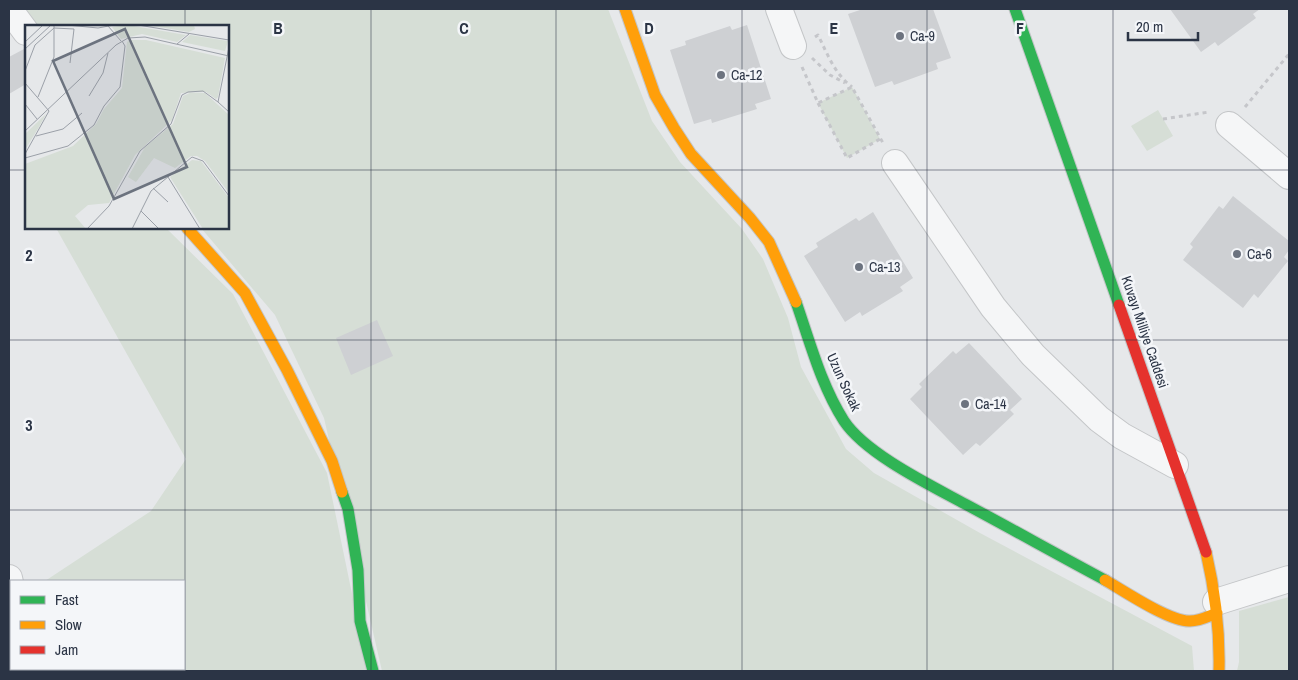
<svg xmlns="http://www.w3.org/2000/svg" width="1298" height="680" viewBox="0 0 1298 680" font-family="'Archivo Narrow',sans-serif">
	<style>
		.green { fill: #d6ded6 }
		.building { fill: #ced0d3 }
		.lines { fill: none; stroke-linecap: round; stroke-linejoin: round }
		.street-casing { stroke: #c4c6c8; stroke-width: 28 }
		.fast-casing { stroke: #c4c6c8; stroke-width: 13 }
		.slow-casing { stroke: #c4c6c8; stroke-width: 13 }
		.jam-casing { stroke: #c4c6c8; stroke-width: 13 }
		.path { stroke: #c5c6ca; stroke-width: 3; stroke-dasharray: 4 4; stroke-linecap: butt }
		.street { stroke: #f5f6f7; stroke-width: 26 }
		.fast { stroke: #30b455; stroke-width: 11 }
		.slow { stroke: #ff9f0a; stroke-width: 11 }
		.jam { stroke: #e5322d; stroke-width: 11 }
		.grid { fill: none; stroke: #2b3445; stroke-width: 1; stroke-opacity: 0.55 }
		.poi-dot { fill: #6c737f; stroke: #f4f6f9; stroke-width: 2 }
		.labels { text-anchor: middle; stroke-width: 5; stroke-linejoin: round; paint-order: stroke }
		.poi-label { font-size: 14px; fill: #2b3445; stroke: #f4f6f9; text-anchor: start }
		.street-label { font-size: 14px; fill: #2b3445; stroke: #f4f6f9 }
		.inset-road { fill: none; stroke: #9ba0a8; stroke-width: 1 }
		.view { fill: #6c737f; fill-opacity: 0.15; stroke: #6c737f; stroke-width: 2.5 }
		.inset-edge { fill: none; stroke: #2b3445; stroke-width: 2.5 }
		.grid-label { font-size: 16px; text-anchor: middle; font-weight: bold; fill: #2b3445; stroke: #f4f6f9; stroke-width: 5; stroke-linejoin: round; paint-order: stroke }
	</style>
	<rect width="100%" height="100%" fill="#e6e8ea"/>
	<path class="green" d="M26,9H608L652,121L680,162L742,229L763,259L788,318L801,367L846,449L874,473L980,533L1192,646L1194,671H382L324,418L275,315L201,228H228V26H38Z
		M852,87L880,139L847,158L818,103Z
		M1158,110L1173,136L1147,151L1131,126Z
		M56,228H166L233,294L327,473L368,671H48L47,669H184V581H45L151,511L186,459Z
		M1289,597V671H1237L1239,662V611Z"/>
	<path class="building" d="M863,9H933L951,58L936,63L938,69L894,85L892,81L875,87L848,14Z
		M1170,9H1260L1253,14L1256,18L1218,46L1215,42L1201,52Z
		M747,25L771,99L755,104L757,109L712,123L711,119L694,124L670,50L686,45L685,41L730,26L732,30Z
		M24,49L26,53V84L9,94V57Z
		M1233,196L1289,241V250L1284,257L1288,261L1258,298L1254,294L1243,308L1183,260L1193,247L1190,244L1219,206L1223,209Z
		M873,212L913,278L900,287L903,291L862,316L860,312L845,322L804,256L818,247L816,243L856,218L859,221Z
		M377,320L393,356L351,375L336,338Z
		M969,343L1022,399L1010,410L1014,414L980,446L976,443L963,455L910,399L922,387L919,384L953,351L956,354Z"/>
	<g class="lines">
		<defs>
			<path id="street" d="M9,9L26,32
				M779,9L793,46
				M1229,125L1289,176
				M895,163L993,307L1033,355L1099,419L1122,436L1175,465
				M9,578L11,587
				M1216,602L1289,579
				M34,669L35,671"/>
			<path id="fast" d="M1015,9L1119,305
				M796,302C810,342 821,385 844,421C866,454 930,485 965,504C1012,529 1058,555 1105,580
				M342,492L348,509L358,570L360,621L373,671"/>
			<path id="slow" d="M625,9L655,95L674,128L691,154L750,218L769,242L796,302
				M187,228L245,293L287,370L332,461L342,492
				M1206,552C1215,591 1220,631 1219,671
				M1105,580C1124,591 1170,622 1190,621C1200,621 1209,616 1217,613"/>
			<path id="jam" d="M1119,305L1206,552"/>
		</defs>
		<use href="#street" class="street-casing"/>
		<use href="#fast" class="fast-casing"/>
		<use href="#slow" class="slow-casing"/>
		<use href="#jam" class="jam-casing"/>
		<path class="path" d="M815,37L818,35C828,55 834,73 852,87
			M812,58L830,75L845,83
			M802,67L818,103L852,87L883,143
			M818,103L847,158L880,139
			M1245,107L1289,54
			M1163,119L1209,112"/>
		<use href="#street" class="street"/>
		<use href="#fast" class="fast"/>
		<use href="#slow" class="slow"/>
		<use href="#jam" class="jam"/>
	</g>
	<path class="grid" d="M185,9V26M371,9V671M556,9V671M742,9V671M927,9V671M1113,9V671M9,170H26M228,170H1289M185,228V671M9,340H1289M9,510H1289"/>
	<g class="poi-dot">
		<circle cx="900" cy="36" r="5"/>
		<circle cx="721" cy="75" r="5"/>
		<circle cx="1237" cy="254" r="5"/>
		<circle cx="859" cy="267" r="5"/>
		<circle cx="965" cy="404" r="5"/>
	</g>
	<g class="labels">
		<g class="poi-label">
			<text x="910" y="41">Ca-9</text>
			<text x="731" y="80">Ca-12</text>
			<text x="1247" y="259">Ca-6</text>
			<text x="869" y="272">Ca-13</text>
			<text x="975" y="409">Ca-14</text>
		</g>
		<g class="street-label">
			<text transform="translate(1145 332) rotate(71)" y="5">Kuvayı Milliye Caddesi</text>
			<text transform="translate(844 382) rotate(65)" y="5">Uzun Sokak</text>
		</g>
	</g>
	<g transform="translate(25 25)">
		<rect width="204" height="204" fill="#e6e8ea"/>
		<path d="M103,0L161,10L152,17L117,9L96,14L87,2ZM122,0H169L170,4L164,7ZM165,10L203,16L200,26L157,17ZM105,15H121L200,33L193,72L191,74L181,67L156,68L147,95L110,130L84,178L63,180L50,191L61,204H0V139L48,121L71,99L79,84L97,63L102,17ZM165,68H180L204,90V168L180,136L172,131H166L150,143L129,133L111,157L103,152L120,122L148,99L158,71ZM21,89L14,102L0,125V109ZM167,135L176,136L204,173V204H178L145,152Z" fill="#d6ded6"/>
		<path class="inset-road" d="M42,0L73,3L89,0M113,0L204,15M83,1L96,16M0,17L18,0M152,19L164,9M204,22L193,77L204,87M0,24L26,0M0,46L10,20L29,3L49,4L45,38M0,58L24,86L0,129M64,71L78,48L83,28M13,72L29,32V0M0,79L12,94M0,106L91,20L103,13L120,12L204,31M11,111L38,104L57,88M0,133L43,121L69,100L79,81L95,62L100,21L97,16M143,152L175,204M128,163L143,177M116,186L134,204M62,204L84,181L115,126L146,99L157,70L163,67L178,66L193,77M107,204L126,166L167,132L178,136L204,171"/>
		<path class="view" d="M100,4L162,142L89,174L28,36Z"/>
		<rect width="204" height="204" class="inset-edge"/>
	</g>
	<g class="grid-label">
		<text x="278" y="34">B</text>
		<text x="464" y="34">C</text>
		<text x="649" y="34">D</text>
		<text x="834" y="34">E</text>
		<text x="1020" y="34">F</text>
		<text x="29" y="261">2</text>
		<text x="29" y="431">3</text>
	</g>
	<rect width="1298" height="680" fill="none" stroke="#2b3445" stroke-width="20"/>
	<rect x="10" y="580" width="175" height="90" fill="#f4f6f9" stroke="#a4a8b1"/>
	<rect x="20" y="596" width="25" height="8" fill="#30b455" stroke="#a4a8b1"/>
	<text x="55" y="605" font-size="15" fill="#2b3445">Fast</text>
	<rect x="20" y="621" width="25" height="8" fill="#ff9f0a" stroke="#a4a8b1"/>
	<text x="55" y="630" font-size="15" fill="#2b3445">Slow</text>
	<rect x="20" y="646" width="25" height="8" fill="#e5322d" stroke="#a4a8b1"/>
	<text x="55" y="655" font-size="15" fill="#2b3445">Jam</text>
	<path d="M1128 32v8h70v-8" fill="none" stroke="#2b3445" stroke-width="2.5"/>
	<text x="1136" y="32" font-size="15" fill="#2b3445" stroke="#f4f6f9" stroke-width="4" paint-order="stroke">20 m</text>
</svg>
